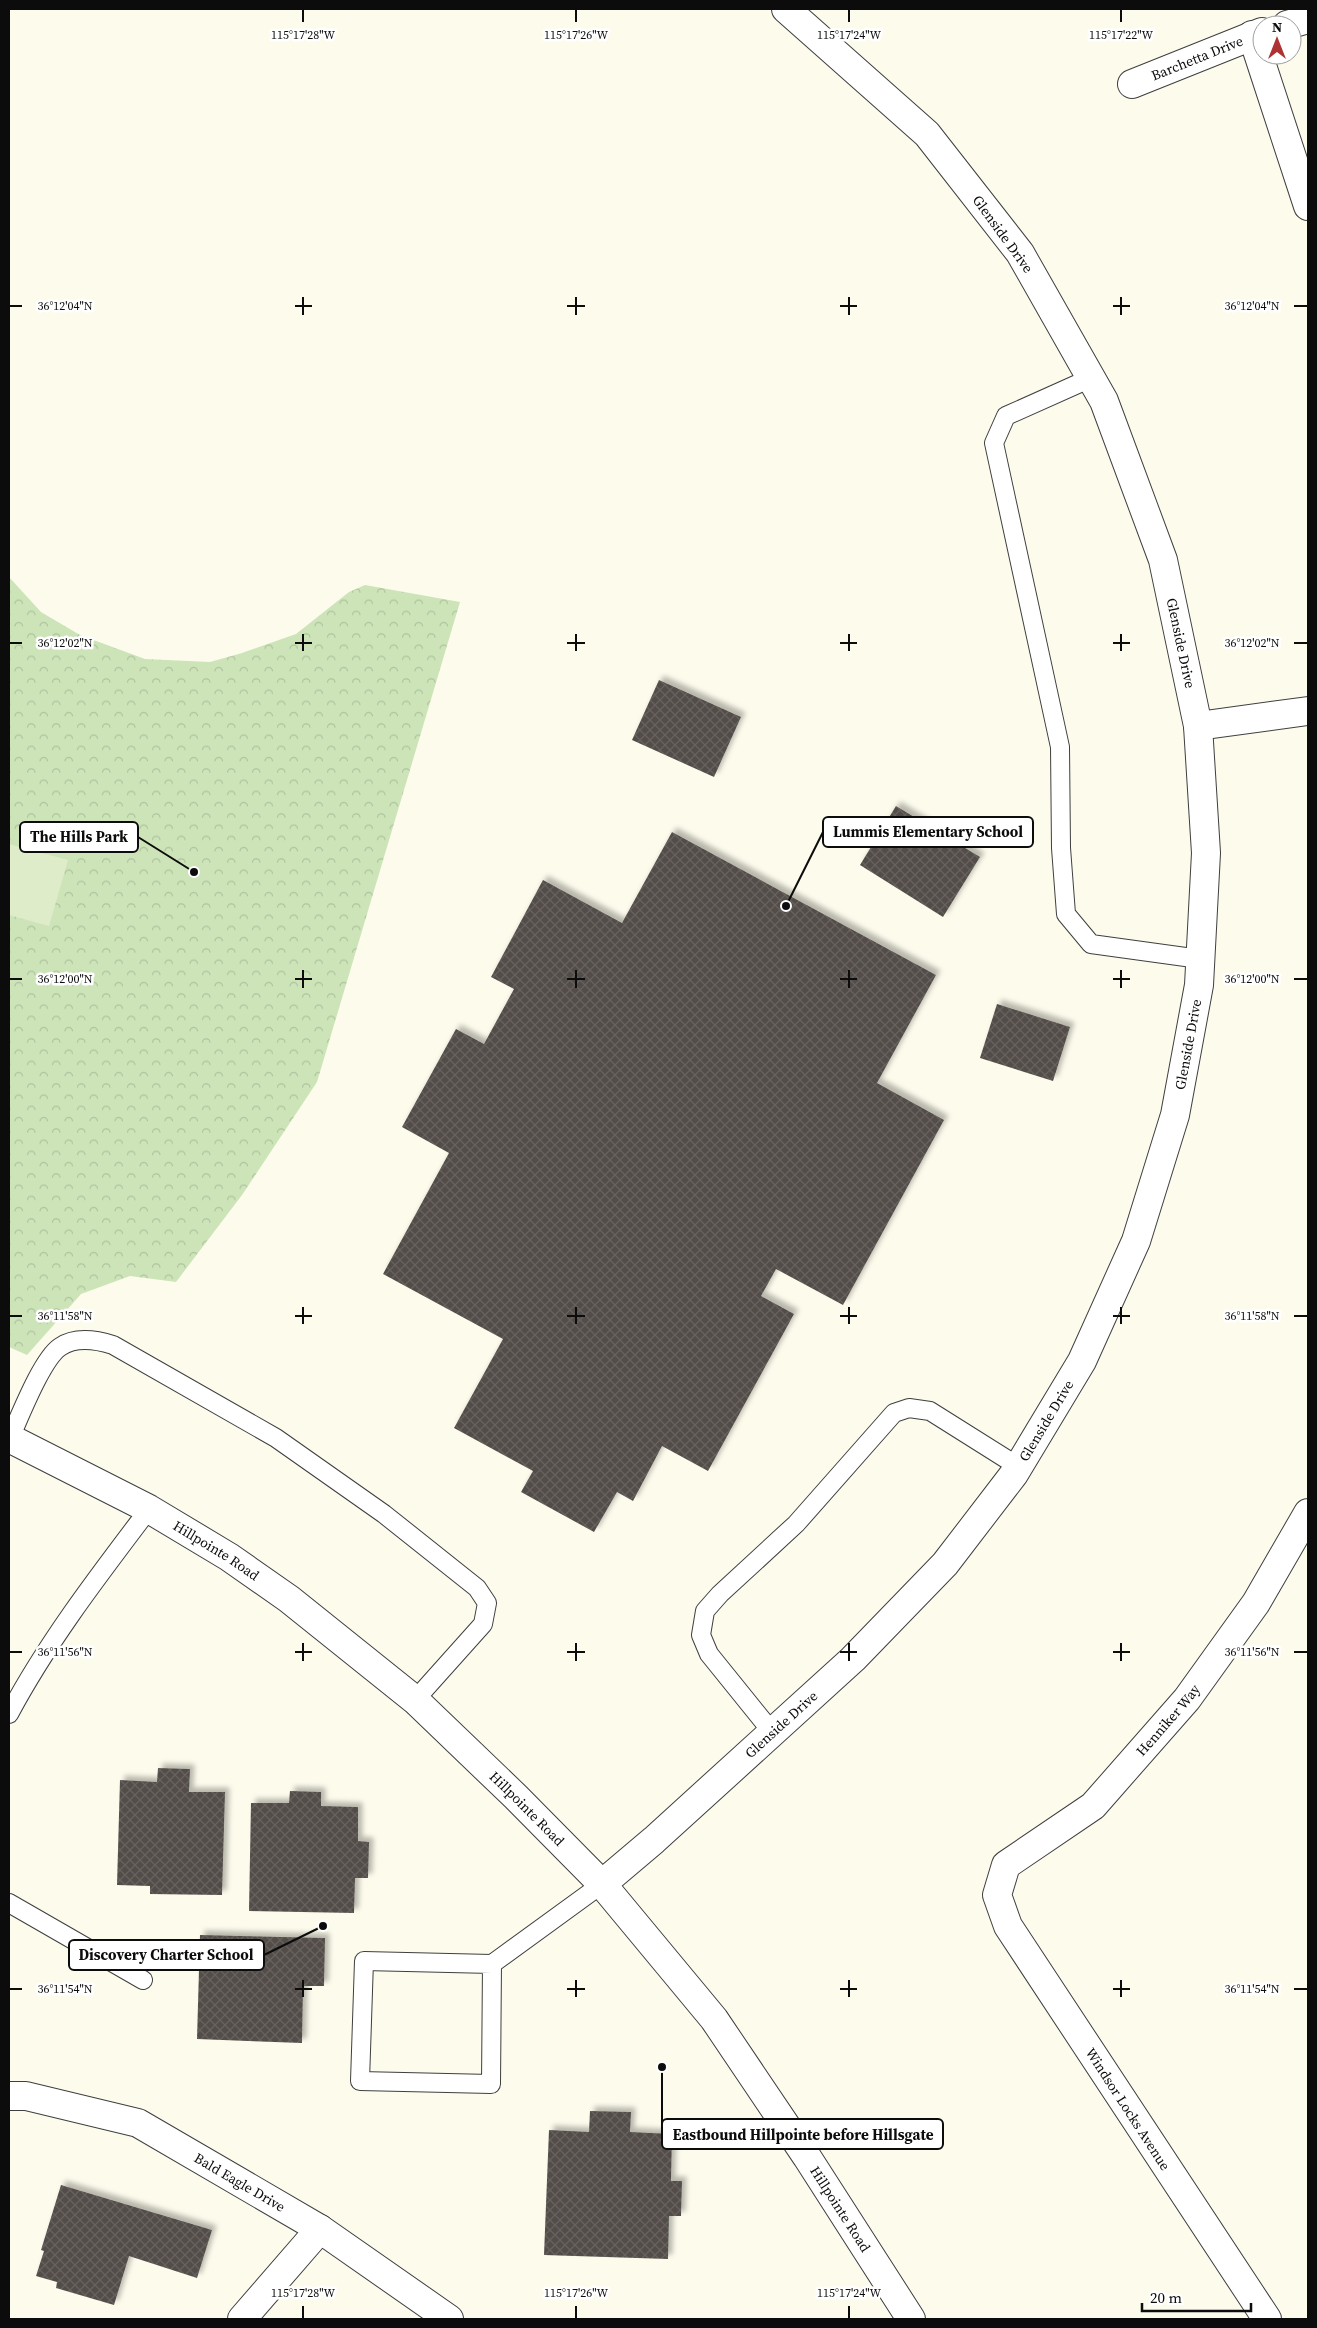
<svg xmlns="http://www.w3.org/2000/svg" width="1317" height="2328" viewBox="0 0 1317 2328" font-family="'Source Serif 4',serif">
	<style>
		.park { fill: url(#park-crowns) }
		.pitch { fill: #dfecca }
		.building { fill: url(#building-cross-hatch); filter: url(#shadow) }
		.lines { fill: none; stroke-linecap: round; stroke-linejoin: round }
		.service-casing { stroke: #3f3f3f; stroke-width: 20 }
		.minor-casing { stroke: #3f3f3f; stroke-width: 30 }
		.tertiary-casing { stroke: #3f3f3f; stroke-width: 30 }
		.service { stroke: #fff; stroke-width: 18 }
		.minor { stroke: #fff; stroke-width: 28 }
		.tertiary { stroke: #fff; stroke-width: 28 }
		.ticks { fill: none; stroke: #0c0c0c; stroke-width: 2 }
		.labels { text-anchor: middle; stroke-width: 5; stroke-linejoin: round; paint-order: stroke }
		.street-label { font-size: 14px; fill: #0c0c0c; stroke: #fff }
		.ticks-label { font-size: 12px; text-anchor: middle; fill: #0c0c0c; stroke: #fff; stroke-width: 5; stroke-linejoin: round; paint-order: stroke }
		.leader { fill: none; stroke: #0c0c0c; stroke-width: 2 }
		.callout-dot { fill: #0c0c0c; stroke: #fff; stroke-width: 2 }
		.callout { fill: #fff; stroke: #0c0c0c; stroke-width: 2 }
		.callout-label { font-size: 15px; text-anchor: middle; font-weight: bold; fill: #0c0c0c }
	</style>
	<defs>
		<pattern id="park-crowns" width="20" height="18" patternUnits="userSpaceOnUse" patternTransform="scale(1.25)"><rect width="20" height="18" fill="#cde4b9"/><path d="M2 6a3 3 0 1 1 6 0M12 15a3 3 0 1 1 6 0" fill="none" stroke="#afc29e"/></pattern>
		<pattern id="building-cross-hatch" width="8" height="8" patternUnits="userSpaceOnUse" patternTransform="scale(1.25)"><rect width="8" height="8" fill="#534d49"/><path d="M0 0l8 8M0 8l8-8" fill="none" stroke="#67625f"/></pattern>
		<filter id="shadow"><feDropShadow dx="4.5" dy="-4.5" stdDeviation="2.5" flood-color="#0004"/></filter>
	</defs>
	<rect width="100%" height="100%" fill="#fdfbec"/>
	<path class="park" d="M9,577L41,612L80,635L145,659L210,662L242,653L296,634L349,592L365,585L460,602L317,1082L242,1195L176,1282L130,1276L81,1294L27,1355L9,1347Z"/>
	<path class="pitch" d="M9,844L68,860L49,926L9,915Z"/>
	<path class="building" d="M659,680L741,717L714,777L632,740Z
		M896,806L980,857L943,917L860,865Z
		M672,832L936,975L877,1083L944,1120L843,1305L776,1269L761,1296L794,1314L708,1471L662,1446L633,1501L617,1492L594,1532L521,1492L533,1471L454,1428L503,1339L383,1274L449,1153L402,1127L456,1029L484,1044L514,989L491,977L543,880L622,923Z
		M997,1004L1070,1027L1053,1081L980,1058Z
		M158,1768L190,1769L189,1792H225L222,1895L150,1894V1886L117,1885L120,1780L157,1782Z
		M290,1791L321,1792V1806L358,1807V1841L369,1842L368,1878H355L354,1913L249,1911L251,1803H289Z
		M200,1935L325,1938L324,1986H303L302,2043L197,2039Z
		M590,2111L631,2112L630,2132L672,2134L671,2181H682L681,2216H669L668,2259L544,2255L549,2130L589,2132Z
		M61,2185L212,2230L197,2278L129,2256L114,2305L56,2288L57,2282L36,2276L44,2251L41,2250Z"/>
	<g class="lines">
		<defs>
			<path id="service" d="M1091,378L1006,416L994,443L1060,747L1061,848L1066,914L1091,944L1200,959
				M10,1438C20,1416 42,1359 60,1347C76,1336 97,1340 113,1345L276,1438L384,1514L477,1588L487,1603L483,1624L415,1700
				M9,1714C48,1641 99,1575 149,1509
				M772,1732L709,1654L701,1635L705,1611L720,1594L796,1524L894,1413L909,1408L930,1411L1019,1467
				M9,1903L143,1980
				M492,1964L491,2084L360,2081L364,1961L492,1964L602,1884"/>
			<g id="minor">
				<path d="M1287,25L1308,19"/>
				<path d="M1252,35L1308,206"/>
				<path id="s1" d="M1132,84L1262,32"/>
				<path d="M1198,726L1308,711"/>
				<path id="s2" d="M602,1884L654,1840L853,1659L945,1564L1014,1474L1082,1361L1136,1241L1175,1115L1199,985L1206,853L1198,726L1163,560L1104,401L1020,253L927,134L786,9"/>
				<path id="s3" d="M9,2096H26L138,2123L320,2229L449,2319"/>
				<path d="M242,2319L320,2229"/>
				<path id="s4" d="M1267,2319L1008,1926L997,1895L1006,1865L1093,1806L1187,1699L1256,1603L1308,1513"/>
			</g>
			<g id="tertiary">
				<path id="s5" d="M9,1438L149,1509L229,1557L289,1599L415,1700L516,1797L602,1884L714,2019L807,2157L911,2319"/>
			</g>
		</defs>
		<use href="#service" class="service-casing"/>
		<use href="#minor" class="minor-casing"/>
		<use href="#tertiary" class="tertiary-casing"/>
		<use href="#service" class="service"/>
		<use href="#minor" class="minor"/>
		<use href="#tertiary" class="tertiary"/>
	</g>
	<path class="ticks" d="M303,10V22M576,10V22M849,10V22M1121,10V22M303,297V315M576,297V315M849,297V315M1121,297V315M10,306H22M295,306H312M567,306H585M840,306H857M1113,306H1130M1294,306H1307M303,634V651M576,634V651M849,634V651M1121,634V651M10,643H22M295,643H312M567,643H585M840,643H857M1113,643H1130M1294,643H1307M303,970V988M576,970V988M849,970V988M1121,970V988M10,979H22M295,979H312M567,979H585M840,979H857M1113,979H1130M1294,979H1307M303,1307V1324M576,1307V1324M849,1307V1324M1121,1307V1324M10,1316H22M295,1316H312M567,1316H585M840,1316H857M1113,1316H1130M1294,1316H1307M303,1643V1661M576,1643V1661M849,1643V1661M1121,1643V1661M10,1652H22M295,1652H312M567,1652H585M840,1652H857M1113,1652H1130M1294,1652H1307M303,1980V1997M576,1980V1997M849,1980V1997M1121,1980V1997M10,1989H22M295,1989H312M567,1989H585M840,1989H857M1113,1989H1130M1294,1989H1307M303,2306V2318M576,2306V2318M849,2306V2318"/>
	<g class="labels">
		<g class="street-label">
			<text dy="5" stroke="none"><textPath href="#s1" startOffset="70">Barchetta Drive</textPath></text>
			<text transform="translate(1003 234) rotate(54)" y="5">Glenside Drive</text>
			<text transform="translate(1181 643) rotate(78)" y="5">Glenside Drive</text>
			<text dy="5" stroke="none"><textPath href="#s2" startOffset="1050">Glenside Drive</textPath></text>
			<text dy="5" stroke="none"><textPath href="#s2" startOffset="645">Glenside Drive</textPath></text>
			<text dy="5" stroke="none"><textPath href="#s5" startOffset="236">Hillpointe Road</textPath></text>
			<text dy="5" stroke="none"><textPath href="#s4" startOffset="754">Henniker Way</textPath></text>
			<text dy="5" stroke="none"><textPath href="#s2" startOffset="240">Glenside Drive</textPath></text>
			<text dy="5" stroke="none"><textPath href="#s5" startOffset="641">Hillpointe Road</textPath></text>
			<text transform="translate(1128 2109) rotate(57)" y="5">Windsor Locks Avenue</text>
			<text dy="5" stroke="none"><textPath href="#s3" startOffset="250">Bald Eagle Drive</textPath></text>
			<text dy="5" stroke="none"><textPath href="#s5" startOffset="1151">Hillpointe Road</textPath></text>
		</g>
	</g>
	<g class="ticks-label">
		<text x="303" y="39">115°17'28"W</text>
		<text x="576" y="39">115°17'26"W</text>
		<text x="849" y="39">115°17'24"W</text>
		<text x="1121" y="39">115°17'22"W</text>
		<text x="65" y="310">36°12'04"N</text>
		<text x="1252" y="310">36°12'04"N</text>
		<text x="65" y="647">36°12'02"N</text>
		<text x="1252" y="647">36°12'02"N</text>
		<text x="65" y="983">36°12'00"N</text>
		<text x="1252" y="983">36°12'00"N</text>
		<text x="65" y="1320">36°11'58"N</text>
		<text x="1252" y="1320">36°11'58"N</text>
		<text x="65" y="1656">36°11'56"N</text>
		<text x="1252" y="1656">36°11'56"N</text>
		<text x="65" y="1993">36°11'54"N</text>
		<text x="1252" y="1993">36°11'54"N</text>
		<text x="303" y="2297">115°17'28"W</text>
		<text x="576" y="2297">115°17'26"W</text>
		<text x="849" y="2297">115°17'24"W</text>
	</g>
	<path class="leader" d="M786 906L823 832M194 872L138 837M323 1926L264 1955M662 2067L662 2134"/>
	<g class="callout-dot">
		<circle cx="786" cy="906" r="5"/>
		<circle cx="194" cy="872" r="5"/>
		<circle cx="323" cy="1926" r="5"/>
		<circle cx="662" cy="2067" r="5"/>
	</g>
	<g class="callout">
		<rect x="823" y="817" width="210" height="30" rx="5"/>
		<rect x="20" y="822" width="118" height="30" rx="5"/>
		<rect x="69" y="1940" width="195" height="30" rx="5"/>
		<rect x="662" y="2119" width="281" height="30" rx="5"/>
	</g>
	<g class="callout-label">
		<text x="928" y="837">Lummis Elementary School</text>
		<text x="79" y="842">The Hills Park</text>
		<text x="166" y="1960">Discovery Charter School</text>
		<text x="803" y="2140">Eastbound Hillpointe before Hillsgate</text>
	</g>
	<rect width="1317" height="2328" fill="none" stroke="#0c0c0c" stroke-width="20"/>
	<g transform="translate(1277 40)"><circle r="24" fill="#ffffff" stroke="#9e9e9e"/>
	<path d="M0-4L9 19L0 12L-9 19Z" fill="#ae3231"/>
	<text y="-8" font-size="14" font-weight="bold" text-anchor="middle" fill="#0c0c0c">N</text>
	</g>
	<path d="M1142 2303v8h109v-8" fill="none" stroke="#0c0c0c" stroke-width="2.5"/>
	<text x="1150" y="2303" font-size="15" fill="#0c0c0c" stroke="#ffffff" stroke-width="4" paint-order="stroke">20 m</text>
</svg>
